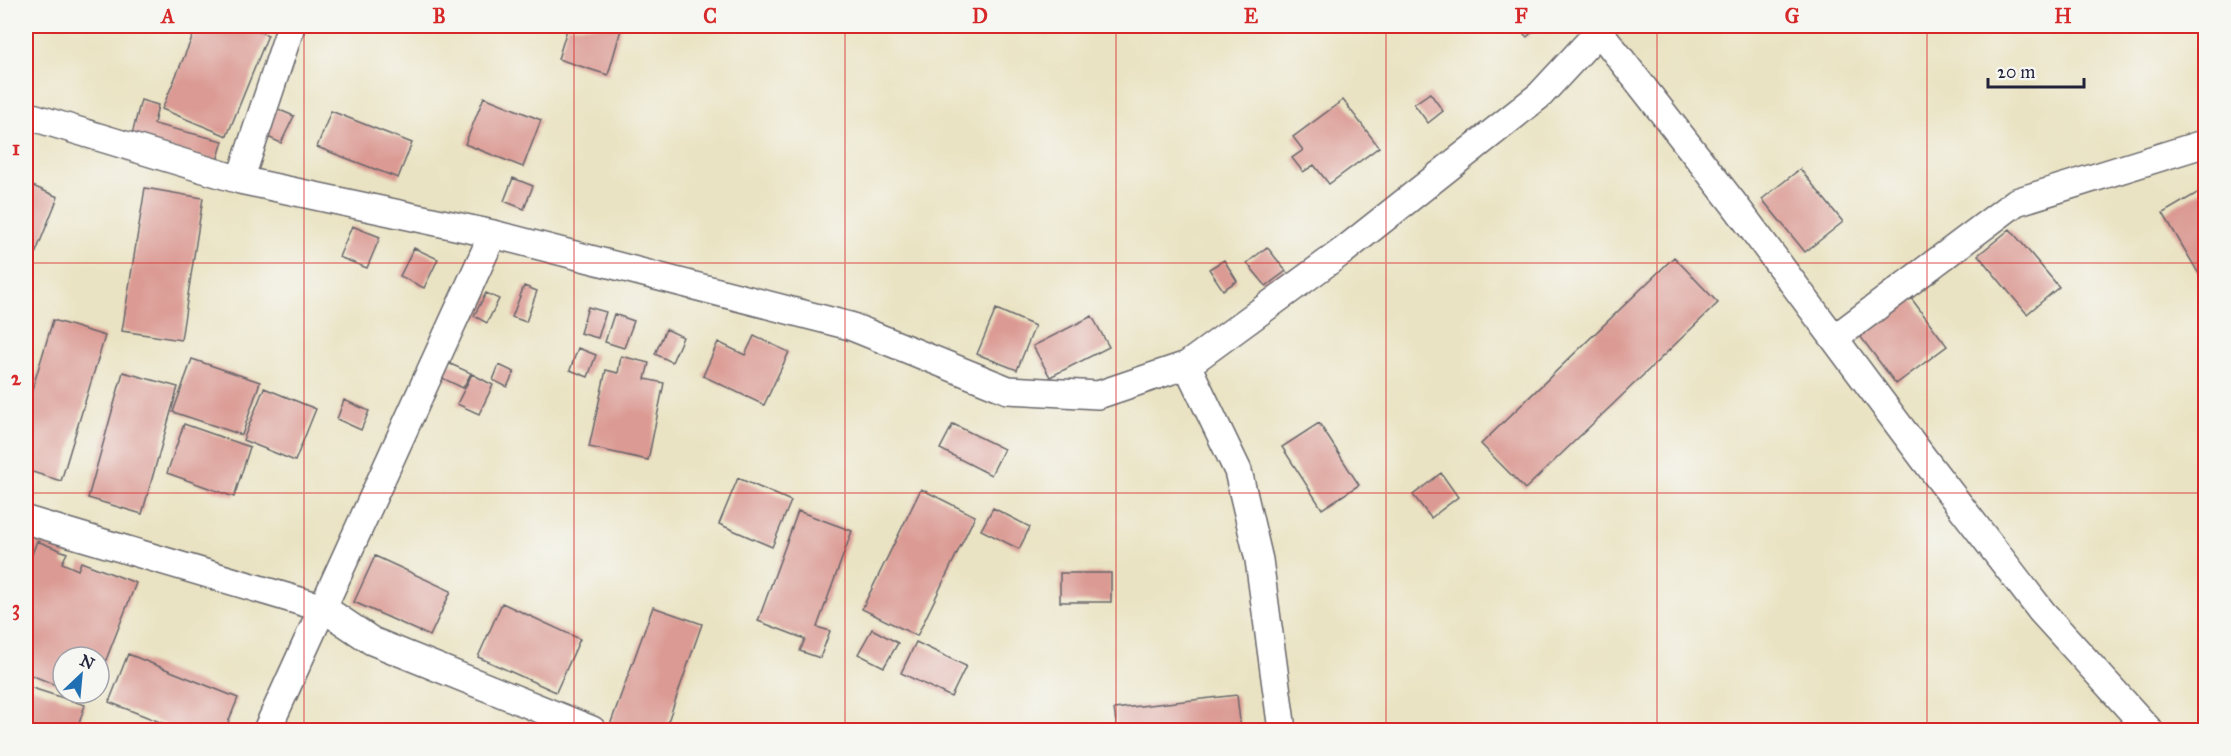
<svg xmlns="http://www.w3.org/2000/svg" width="2231" height="756" viewBox="0 0 2231 756" font-family="'IM FELL Great Primer',serif">
	<style>
		.building { fill: #db9b94 }
		.lines { fill: none; stroke-linecap: round; stroke-linejoin: round }
		.street-casing { stroke: #68666b; stroke-width: 30 }
		.street { stroke: #fff; stroke-width: 27 }
		.grid { fill: none; stroke: #d62828; stroke-width: 1.5; stroke-opacity: 0.55 }
		.neatline { fill: none; stroke: #d62828; stroke-width: 2 }
		.grid-label { font-size: 20px; text-anchor: middle; font-weight: bold; fill: #d62828 }
	</style>
	<rect width="100%" height="100%" fill="#f6f6f2"/>
	<filter id="ink" filterUnits="userSpaceOnUse"><feTurbulence type="fractalNoise" baseFrequency=".0167" numOctaves="2"/><feDisplacementMap in="SourceGraphic" scale="12" xChannelSelector="R" yChannelSelector="G"/><feConvolveMatrix kernelMatrix="1 2 1 2 8 2 1 2 1" color-interpolation-filters="sRGB"/></filter>
	<filter id="wash" filterUnits="userSpaceOnUse"><feTurbulence type="fractalNoise" baseFrequency=".008" numOctaves="4" result="noise"/><feDisplacementMap in="SourceGraphic" scale="24" xChannelSelector="R" yChannelSelector="G"/><feGaussianBlur stdDeviation="1.35" result="paint"/><feColorMatrix in="noise" values="0 0 0 0 0 0 0 0 0 0 0 0 0 0 0 0 0 1.4 0 .05"/><feComposite in="paint" operator="in"/></filter>
	<g filter="url(#wash)">
		<rect width="100%" height="100%" fill="#eae3c3"/>
		<g id="blocks">
			<path class="building" d="M197,26H244L268,35L227,136L162,109Z
				M568,26H622L608,75L558,59Z
				M1516,26H1538L1527,37Z
				M1430,93L1443,111L1428,123L1414,104Z
				M484,97L541,120L523,167L465,144Z
				M141,100L158,105L154,124L223,141L217,161L131,138Z
				M1343,100L1379,147L1329,184L1314,165L1303,172L1292,158L1303,150L1293,137Z
				M272,107L294,116L281,143L259,133Z
				M331,111L412,143L398,178L317,147Z
				M1800,169L1843,222L1805,252L1762,199Z
				M513,178L533,186L524,209L504,201Z
				M26,183L58,197L26,277Z
				M145,188L203,198L181,340L122,331Z
				M2204,189L2206,192V286L2163,213Z
				M352,226L380,237L367,268L339,257Z
				M2010,229L2059,287L2027,314L1978,255Z
				M1267,247L1286,271L1266,286L1247,263Z
				M414,248L438,259L424,288L400,276Z
				M1674,257L1718,303L1525,489L1481,444Z
				M1224,260L1237,281L1223,290L1209,269Z
				M524,286L537,291L526,322L512,317Z
				M486,293L499,299L487,323L474,316Z
				M1911,298L1947,346L1896,384L1860,336Z
				M588,307L606,312L598,338L580,333Z
				M996,309L1035,326L1017,370L977,354Z
				M614,314L634,321L624,348L605,342Z
				M1092,316L1109,347L1050,377L1033,346Z
				M53,320L105,336L61,481L26,470V410Z
				M666,329L683,337L672,362L655,354Z
				M754,336L789,352L764,405L703,376L718,342L745,355Z
				M578,348L596,355L588,377L570,370Z
				M621,356L649,363L645,379L664,383L648,460L589,447L606,370L618,373Z
				M192,359L260,382L242,435L173,412Z
				M448,363L471,373L463,388L442,378Z
				M499,365L514,372L507,387L493,380Z
				M123,372L178,387L142,514L88,498Z
				M472,374L493,385L479,414L457,404Z
				M264,388L316,409L295,461L243,440Z
				M344,400L369,411L361,430L337,419Z
				M1319,423L1359,485L1322,509L1282,447Z
				M184,424L250,447L234,497L167,473Z
				M953,424L1004,449L991,475L940,449Z
				M1441,473L1458,497L1431,518L1413,495Z
				M738,478L791,501L772,547L719,524Z
				M921,489L975,516L917,636L862,609Z
				M993,508L1030,527L1019,549L981,530Z
				M798,511L852,531L817,627L830,631L820,658L800,651L805,639L758,621Z
				M37,541L67,553L62,563L78,570L81,562L136,583L99,678V657H63V688L26,673V570Z
				M375,556L451,591L430,636L354,602Z
				M1060,573H1111V602H1060Z
				M502,603L580,639L556,692L478,657Z
				M653,607L702,624L665,730H625L610,725Z
				M872,629L898,643L884,667L858,654Z
				M916,642L966,666L951,697L901,673Z
				M128,654L238,698L225,730H180L109,702Z
				M26,686L85,705L77,730H26Z
				M1237,695L1241,730H1117L1114,709Z"/>
		</g>
	</g>
	<g filter="url(#ink)">
		<use href="#blocks" fill-opacity="0" stroke="#68666b" stroke-width="1.5"/>
		<g class="lines">
			<defs>
				<path id="street" d="M1599,31L1734,204L1924,459L2042,612L2149,730
					M26,115L240,180L493,234L850,326L1008,390L1098,395L1187,365L1343,251L1540,95L1604,26
					M240,180L291,26
					M1835,338L2016,202L2206,143
					M1187,365L1238,471L1259,560L1282,730
					M26,520L323,608L372,641L592,730
					M267,730L493,234"/>
			</defs>
			<use href="#street" class="street-casing"/>
			<use href="#street" class="street"/>
		</g>
	</g>
	<path class="grid" d="M304,26V730M574,26V730M845,26V730M1116,26V730M1386,26V730M1657,26V730M1927,26V730M26,263H2206M26,493H2206"/>
	<rect width="2231" height="756" fill="none" stroke="#f6f6f2" stroke-width="66"/>
	<g transform="translate(81 675) rotate(26)"><circle r="28" fill="#f6f6f2" stroke="#a1a1a9" stroke-width="1.5"/>
	<path d="M0-4.5L10 22L0 15L-10 22Z" fill="#1f6fb2"/>
	<text y="-9" font-size="16" font-weight="bold" text-anchor="middle" fill="#22223b">N</text>
	</g>
	<path d="M1988 78v9h96v-9" fill="none" stroke="#22223b" stroke-width="3"/>
	<text x="1997" y="78" font-size="18" fill="#22223b" stroke="#f6f6f2" stroke-width="4.5" paint-order="stroke">20 m</text>
	<rect x="33" y="33" width="2165" height="690" class="neatline"/>
	<g class="grid-label">
		<text x="168" y="23">A</text>
		<text x="439" y="23">B</text>
		<text x="710" y="23">C</text>
		<text x="980" y="23">D</text>
		<text x="1251" y="23">E</text>
		<text x="1521" y="23">F</text>
		<text x="1792" y="23">G</text>
		<text x="2063" y="23">H</text>
		<text x="16" y="155">1</text>
		<text x="16" y="385">2</text>
		<text x="16" y="615">3</text>
	</g>
</svg>
